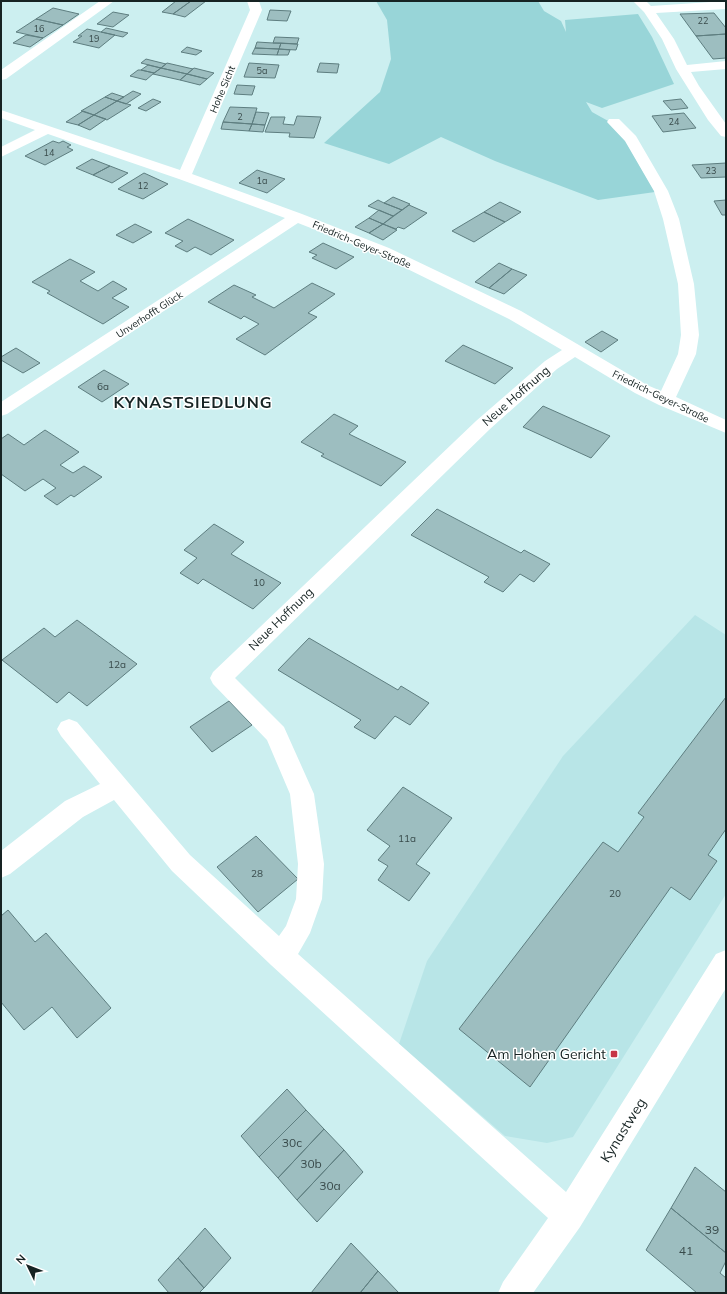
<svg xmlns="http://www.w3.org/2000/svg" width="727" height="1294" viewBox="0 0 727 1294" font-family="Mulish,sans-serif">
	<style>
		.built { fill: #b8e5e7 }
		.green { fill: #98d5d8 }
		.building { fill: #9dbec0; stroke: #5e7e80 }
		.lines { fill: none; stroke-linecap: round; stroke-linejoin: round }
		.minor { fill: #fff; fill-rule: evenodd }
		.poi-dot { fill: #c63545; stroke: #fff; stroke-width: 1.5 }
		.labels { text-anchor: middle; stroke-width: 3; stroke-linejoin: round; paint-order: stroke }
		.far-number-label { font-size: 9px; fill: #384a4a }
		.far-street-label { font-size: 10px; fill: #162323; stroke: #fff }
		.number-label { font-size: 10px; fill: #384a4a }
		.street-label { font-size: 12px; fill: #162323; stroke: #fff }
		.near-number-label { font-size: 12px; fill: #384a4a }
		.near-poi-label { font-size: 14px; fill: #162323; stroke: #fff; text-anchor: end }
		.near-street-label { font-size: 14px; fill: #162323; stroke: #fff }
		.district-label { font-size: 16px; font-weight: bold; letter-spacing: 1px; fill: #162323; stroke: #fff }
	</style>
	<rect width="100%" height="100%" fill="#cceff0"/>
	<path class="built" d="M695,615L726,635V894L573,1137L547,1143L505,1136L399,1044L427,961L563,756Z"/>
	<path class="green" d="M376,1H538L544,11L561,21L566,32L565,20L638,14L652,37L674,84L602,108L586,102L592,112L610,122L625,140L655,192L598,200L495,161L441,137L389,164L324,143L380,92L391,59L387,20Z"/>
	<path class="building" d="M176,1H191L173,14L162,12Z
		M191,1H206L185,17L173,14Z
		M53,8L79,14L63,25L36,19Z
		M270,10L291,11L287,21L267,20Z
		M113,12L129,15L113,27L97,24Z
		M714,13L726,28V34L696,36L680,14Z
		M36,19L63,25L43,38L16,32Z
		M106,28L128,33L123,37L101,32Z
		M87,29L115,35L99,48L73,42L82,36H78Z
		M726,34V58L713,59L696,36Z
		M26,35L43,38L30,47L13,43Z
		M275,37L299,38L297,44L273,43Z
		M257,42L273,43H281L279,49L255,48Z
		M281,43L297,44H298L296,50L279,49Z
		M187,47L202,51L196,55L181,52Z
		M255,48L279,49L277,55L252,54Z
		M279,49L290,50L288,55H277Z
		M146,59L166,64L161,68L141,63Z
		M167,63L193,69L187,74L161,68Z
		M249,63L279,65L275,78L244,77Z
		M320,63L339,64L337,73L317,72Z
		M148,65L161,68L154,73L141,70Z
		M161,68L187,74L180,80L153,74Z
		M194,68L214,73L207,79L187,74Z
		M138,70H141L154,73L146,80L130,76Z
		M187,74L207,79L200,85L180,80Z
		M237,85L255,86L252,95L234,94Z
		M133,91L141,94L126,104L117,101Z
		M112,93L124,97L117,101L105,97Z
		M105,97L117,101L94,115L81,111Z
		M153,99L161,102L146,111L138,108Z
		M681,99L688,108L671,110L663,101Z
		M117,101L131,105L107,120L94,115Z
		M230,107L257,108L252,124L223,122Z
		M83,111L94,115L78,125L66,122Z
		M256,112L269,113L265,125L252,124Z
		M684,113L696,128L663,132L652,116Z
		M94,115L106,119L90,130L78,125Z
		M297,116L321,117L314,138L289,137L290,133L265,132L271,117H285L283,124L294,125Z
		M223,122L252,124L249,131L221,129Z
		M252,124L265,125L263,132L249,131Z
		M53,141L59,143L63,141L71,145L67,147L73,150L45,165L25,156Z
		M92,159L110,166L93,175L76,168Z
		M726,163V177L701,178L692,165Z
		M110,166L128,173L112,183L93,175Z
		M257,170L285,179L267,193L239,183Z
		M144,173L168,184L143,199L118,189Z
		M393,197L410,204L402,210L384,203Z
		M378,200L384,203L402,210L393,216L368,206Z
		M726,200V215H722L714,201Z
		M500,202L521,212L505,222L484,212Z
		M409,205L427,213L404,229L398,227L396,229L383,224Z
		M379,210L393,216L383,224L369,218Z
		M484,212L505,222L474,242L452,231Z
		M369,218L383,224L369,233L355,227Z
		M188,219L234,240L211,255L195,247L187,252L175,246L183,241L165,233Z
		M135,224L152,232L133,243L116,235Z
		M383,224L397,230L383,240L369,233Z
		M323,243L354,257L336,269L312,258L317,255L309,252Z
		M70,259L95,272L80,281L98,291L113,281L127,289L112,298L129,307L103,324L47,293L50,291L32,282Z
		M499,263L512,269L489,288L475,282Z
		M512,269L527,275L504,294L489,288Z
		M312,283L335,294L308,313L317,317L265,355L236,339L259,324L244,316L241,319L208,302L234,285L256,295L252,297L274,308Z
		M602,331L618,340L601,352L585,342Z
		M463,345L513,368L495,384L445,361Z
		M16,348L40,363L23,373L1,360V357Z
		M104,370L129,384L102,402L78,387Z
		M543,406L610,436L591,458L523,427Z
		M334,414L358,426L349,434L406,462L381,486L321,456L324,454L301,442Z
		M45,430L79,452L60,465L73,473L84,466L102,477L74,497L71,495L57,505L44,496L56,488L43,479L25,491L1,474V439L8,434L24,445Z
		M437,509L521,553L524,550L550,564L534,582L520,574L503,592L484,582L489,577L411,535Z
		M214,524L244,542L231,554L281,583L253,609L203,579L198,584L180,573L197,558L184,550Z
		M77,620L137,664L87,706L69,692L57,703L2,660L44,628L55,637Z
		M309,638L398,690L401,686L429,703L410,725L395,716L375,739L354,727L361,720L278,670Z
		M726,697V829L708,855L717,861L690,900L671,887L530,1087L459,1029L603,842L618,852L644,817L638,813Z
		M229,701L252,725L212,752L190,727Z
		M403,787L452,818L416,864L430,873L409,901L378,880L388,866L378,860L390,846L367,830Z
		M256,836L298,879L258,912L217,867Z
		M8,910L35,942L46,933L111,1008L77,1038L52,1007L24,1030L1,1002V916Z
		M287,1089L306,1110L259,1157L241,1136Z
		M306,1110L324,1129L278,1178L259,1157Z
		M324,1129L344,1150L297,1200L278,1178Z
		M344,1150L363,1172L317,1222L297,1200Z
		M695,1167L726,1192V1253L671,1208Z
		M671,1208L726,1253V1261L720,1273L726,1278V1293H697L646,1250Z
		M205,1228L231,1258L204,1288L178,1258Z
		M351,1243L378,1271L360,1293H311Z
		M178,1258L204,1288L199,1293H169L158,1280Z
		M378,1271L399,1293H360Z"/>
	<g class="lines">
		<path class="minor" d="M100,1H114L6,79L1,80V70Z
			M247,1H259L262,10L192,174L302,214L389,248L521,311L647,385L661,391L678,354L681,335L678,284L663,219L654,191L625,141L607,122L609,119H619L636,136L668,191L679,219L694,284L699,335L696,354L676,397L726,420V433L659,405L635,393L575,357L557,369L490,429L235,678L284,727L314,794L324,864L322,899L310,933L298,954L566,1192L716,954L726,950V988L580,1227L533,1293H498L503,1282L548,1218L271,965L172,871L114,800L83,817L10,874L1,878V851L65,801L100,784L61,736L57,729L61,722L69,719L77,722L190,855L279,936L286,926L296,899L298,864L290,794L267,740L213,684L210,678L213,672L476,421L545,361L562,350L509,319L377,254L298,223L7,414L1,416V402L285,218L179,179L48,134L1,157V147L35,130L1,118V110L180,170L250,10Z
			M633,1H646L651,6L726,1V9L656,13L674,39L687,65L726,61V69L691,72L699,86L726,124V137L721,136L708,120L676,69L662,39L644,12Z"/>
	</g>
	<rect class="poi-dot" x="610" y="1050" width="8" height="8" rx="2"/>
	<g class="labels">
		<g class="far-number-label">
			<text x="703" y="24">22</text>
			<text x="39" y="32">16</text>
			<text x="94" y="42">19</text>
			<text x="262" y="74">5a</text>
			<text x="240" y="120">2</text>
			<text x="674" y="125">24</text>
			<text x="49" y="156">14</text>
			<text x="711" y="174">23</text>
			<text x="262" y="184">1a</text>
			<text x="143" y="189">12</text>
		</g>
		<g class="far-street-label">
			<text transform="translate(222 89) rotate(-67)" y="4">Hohe Sicht</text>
			<text transform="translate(362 244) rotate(23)" y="4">Friedrich-Geyer-Straße</text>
			<text transform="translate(149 314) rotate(-33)" y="4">Unverhofft Glück</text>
			<text transform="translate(661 396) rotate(26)" y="4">Friedrich-Geyer-Straße</text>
		</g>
		<g class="number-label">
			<text x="103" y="390">6a</text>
			<text x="259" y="586">10</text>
			<text x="117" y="668">12a</text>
			<text x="407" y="842">11a</text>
			<text x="257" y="877">28</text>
			<text x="615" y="897">20</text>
		</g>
		<g class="street-label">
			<text transform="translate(516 396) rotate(-41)" y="4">Neue Hoffnung</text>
			<text transform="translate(281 619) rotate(-44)" y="4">Neue Hoffnung</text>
		</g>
		<g class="near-number-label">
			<text x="292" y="1147">30c</text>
			<text x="311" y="1168">30b</text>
			<text x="330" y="1190">30a</text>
			<text x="712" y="1234">39</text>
			<text x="686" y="1255">41</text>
		</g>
		<g class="near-poi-label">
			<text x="606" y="1059">Am Hohen Gericht</text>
		</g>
		<g class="near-street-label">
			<text transform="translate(623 1130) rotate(-58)" y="5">Kynastweg</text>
		</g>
		<g class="district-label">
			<text x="193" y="408">KYNASTSIEDLUNG</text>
		</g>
	</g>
	<rect width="727" height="1294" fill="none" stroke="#162323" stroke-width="4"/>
	<g transform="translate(28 1266) rotate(313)" stroke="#ffffff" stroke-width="3" paint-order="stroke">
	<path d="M0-3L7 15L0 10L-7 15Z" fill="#162323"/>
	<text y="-6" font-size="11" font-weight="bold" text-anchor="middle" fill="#162323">N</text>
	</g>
</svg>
